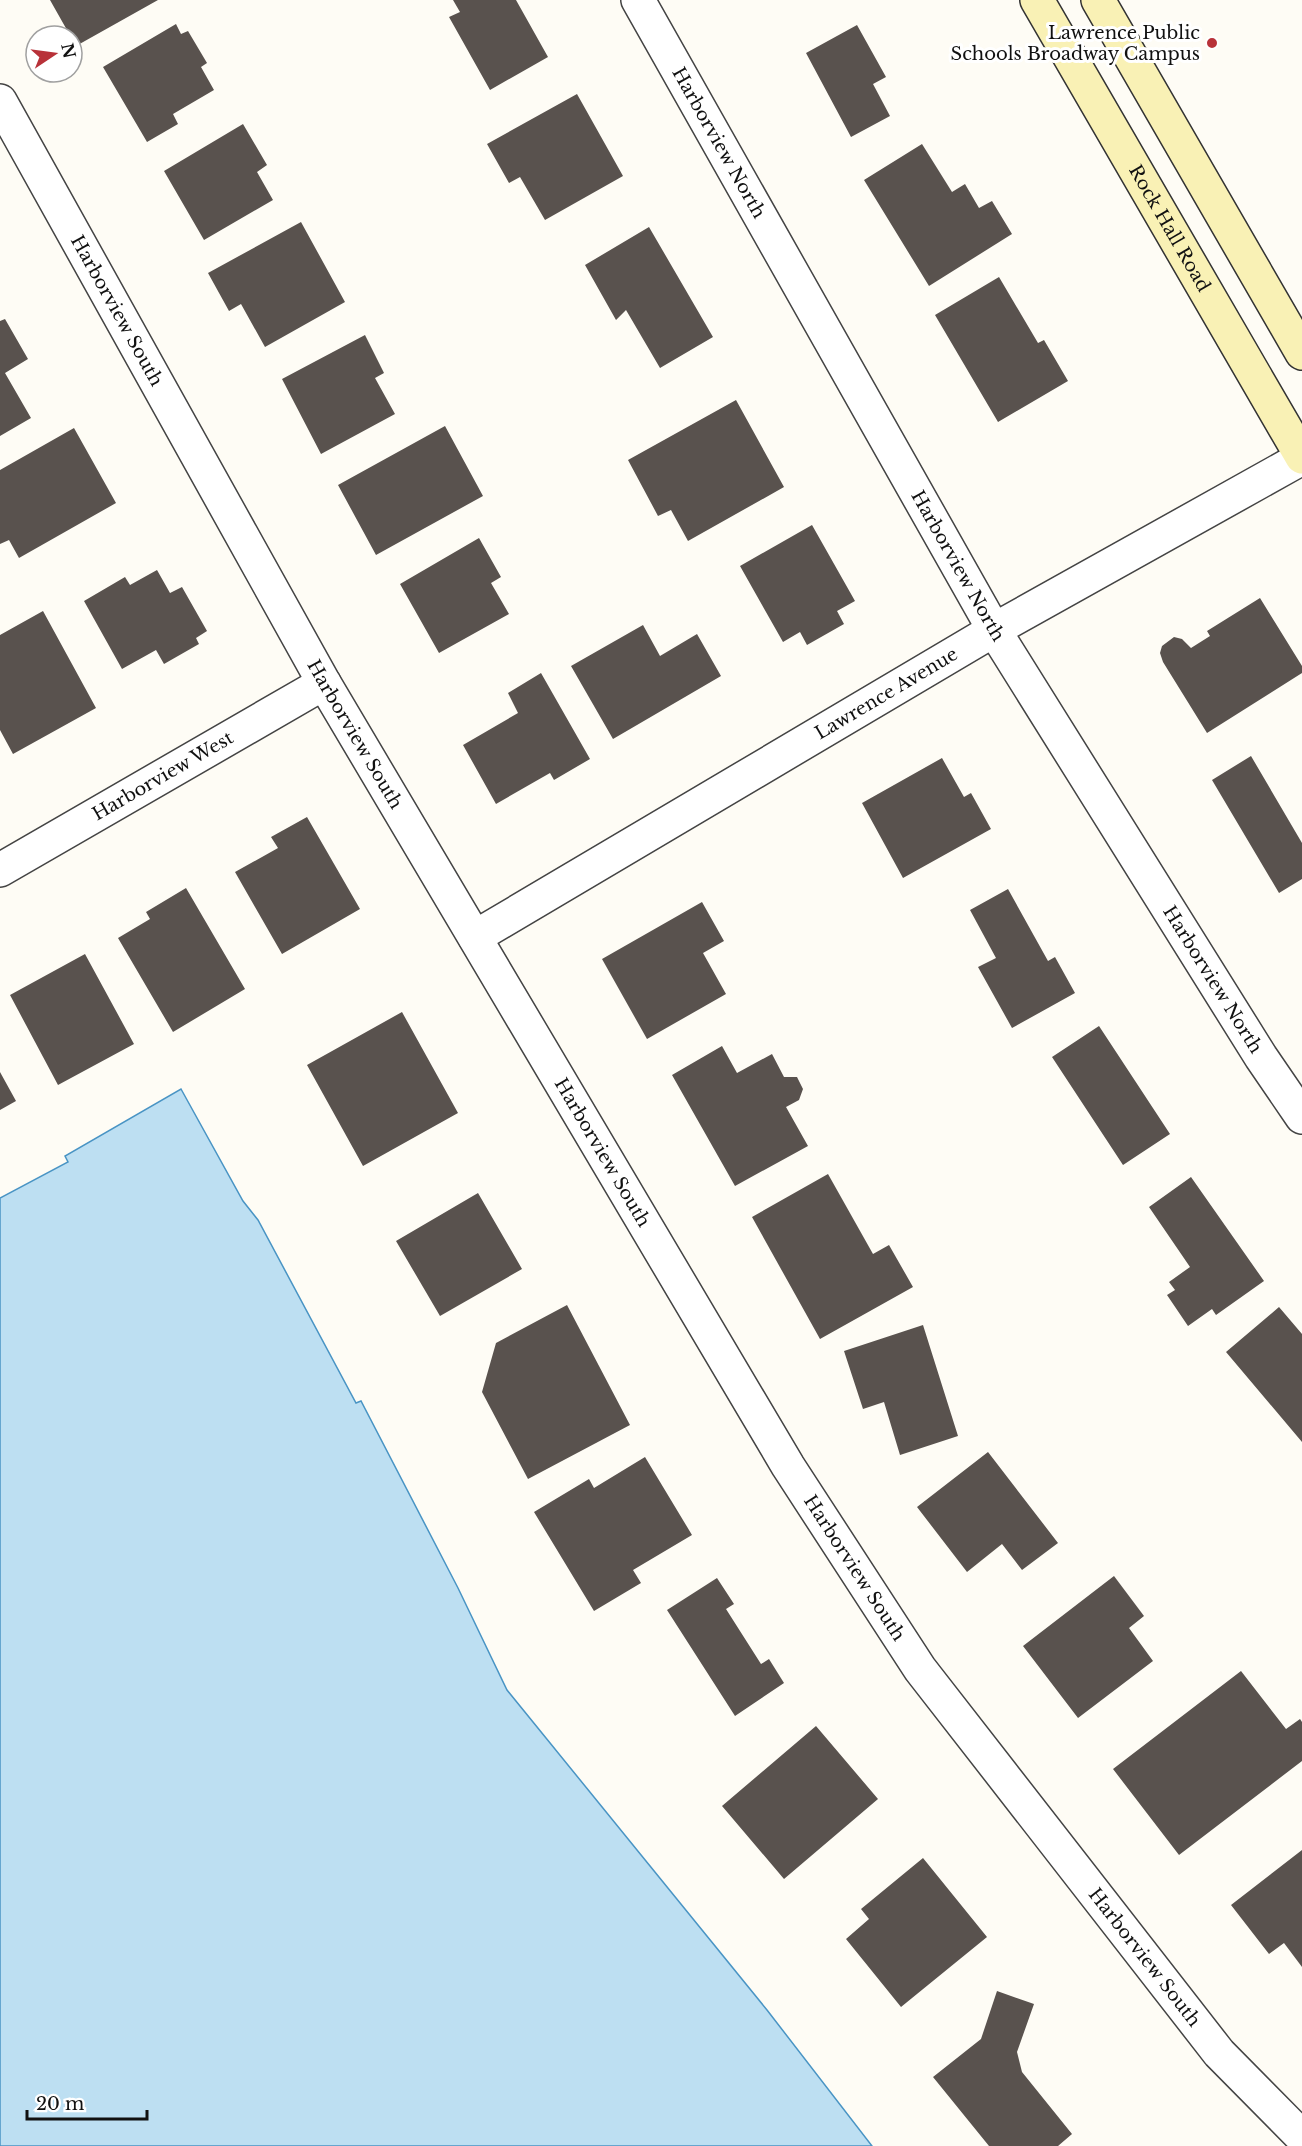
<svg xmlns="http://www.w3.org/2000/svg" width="1302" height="2146" viewBox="0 0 1302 2146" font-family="'Libre Baskerville',serif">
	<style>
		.water { fill: #bddff2; stroke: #4994c4; stroke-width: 1.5 }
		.building { fill: #59524e }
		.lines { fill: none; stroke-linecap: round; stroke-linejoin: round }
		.minor-casing { stroke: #444; stroke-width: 36 }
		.tertiary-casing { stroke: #444; stroke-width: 36 }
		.secondary-casing { stroke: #333; stroke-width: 36 }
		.minor { stroke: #fff; stroke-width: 33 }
		.tertiary { stroke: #fff; stroke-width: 33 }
		.secondary { stroke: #f9f1b5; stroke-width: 33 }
		.poi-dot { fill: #b83239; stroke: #fff; stroke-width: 2 }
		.labels { text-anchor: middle; stroke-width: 6; stroke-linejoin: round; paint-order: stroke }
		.poi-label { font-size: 18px; fill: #111; stroke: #fff; text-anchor: end }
		.street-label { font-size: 18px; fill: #111; stroke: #fff }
	</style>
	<rect width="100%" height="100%" fill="#fefcf5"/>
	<path class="water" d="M181,1089L243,1201L258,1220L356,1403L361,1401L458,1588L507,1690L767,2010L872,2146H0V1198L68,1162L65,1156Z"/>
	<path class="building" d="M50,0H158L76,46Z
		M453,0H516L548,57L490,90L449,17L460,12Z
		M176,24L181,34L188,31L207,63L201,67L214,90L173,114L178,124L147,142L103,67Z
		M857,25L886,77L873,84L890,116L851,137L806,53Z
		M577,94L623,176L545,220L520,177L509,183L487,144Z
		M243,124L267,165L257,172L273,200L204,240L164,171Z
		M922,144L952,192L965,184L979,208L992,201L1012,234L929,286L864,180Z
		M301,222L345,302L265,347L241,304L229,311L208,273Z
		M649,227L713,337L660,368L626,310L616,320L585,265Z
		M999,277L1038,343L1044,340L1068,381L998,422L935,315Z
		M5,319L28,359L5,373L31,418L0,436V321Z
		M365,335L384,373L375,378L395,414L321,454L282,379Z
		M736,400L784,487L688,541L671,510L658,516L628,460Z
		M445,426L483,496L376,555L338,485Z
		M74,428L116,503L19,558L9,540L0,544V470Z
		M812,525L855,601L837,611L844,624L807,645L800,632L783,642L740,566Z
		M479,538L501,577L491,583L509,614L439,653L400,584Z
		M157,570L170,593L182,587L207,631L196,638L199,644L164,664L156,650L122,669L84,601L125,577L130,585Z
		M1260,598L1302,666V673L1207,733L1163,662L1160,653L1162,646L1174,637L1182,639L1191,648L1210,636L1207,631Z
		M43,611L96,708L13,754L0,730V635Z
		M643,625L660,656L697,634L721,676L613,739L571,666Z
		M541,673L590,759L554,780L550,773L496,804L463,745L518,713L508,693Z
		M1251,756L1302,843V879L1279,893L1212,780Z
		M942,758L964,797L971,793L991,829L903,878L862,803Z
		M307,817L360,909L282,954L235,872L278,848L271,837Z
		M186,888L245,989L173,1032L118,938L150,919L146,912Z
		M1008,889L1048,961L1055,957L1075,993L1012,1028L978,967L996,958L970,910Z
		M702,902L724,941L703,953L726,994L647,1039L602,959Z
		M85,954L134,1044L58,1085L10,995Z
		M402,1012L458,1113L363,1166L307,1065Z
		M1099,1026L1170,1134L1123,1165L1052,1057Z
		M722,1046L737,1073L772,1054L784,1077H797L803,1089L799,1100L786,1107L808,1146L735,1186L672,1075Z
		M0,1072L16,1101L0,1110Z
		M828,1174L873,1254L889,1245L913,1287L820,1339L752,1217Z
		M1191,1177L1264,1281L1216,1315L1212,1309L1188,1326L1167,1295L1175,1290L1169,1282L1190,1267L1149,1207Z
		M478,1193L522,1269L440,1316L396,1241Z
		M567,1305L630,1425L528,1479L482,1392L496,1343Z
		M1279,1307L1302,1334V1442L1226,1352Z
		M923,1325L958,1436L900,1455L884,1402L863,1409L844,1351Z
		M988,1452L1058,1543L1022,1570L1002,1544L967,1572L917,1507Z
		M645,1457L692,1535L633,1570L641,1583L594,1611L534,1512L589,1479L594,1488Z
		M1114,1576L1144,1616L1129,1628L1153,1661L1078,1718L1023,1646Z
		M717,1578L734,1604L726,1609L761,1664L769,1659L784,1683L735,1716L667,1610Z
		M1241,1671L1286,1729L1300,1719L1302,1722V1761L1179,1855L1113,1769Z
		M816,1726L878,1799L784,1879L722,1806Z
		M1302,1850V1967L1284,1943L1269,1954L1231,1905Z
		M923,1858L987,1937L901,2007L846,1939L869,1919L861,1909Z
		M997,1991L1034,2004L1017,2052L1022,2072L1072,2134L1058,2146H989L933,2077L981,2039Z"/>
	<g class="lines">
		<defs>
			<g id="minor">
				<path id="s1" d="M638,0L994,630L1261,1057L1302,1117"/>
				<path id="s2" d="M0,101L324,683L788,1466L920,1669L1219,2053L1302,2137"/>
				<path id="s3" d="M0,870L324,683"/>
			</g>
			<g id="tertiary">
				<path id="s4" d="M475,937L994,630L1302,458"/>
			</g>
			<g id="secondary">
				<path id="s5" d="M1037,0L1302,457"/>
				<path d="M1098,0L1302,353"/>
			</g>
		</defs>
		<use href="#minor" class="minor-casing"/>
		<use href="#tertiary" class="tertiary-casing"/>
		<use href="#secondary" class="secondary-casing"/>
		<use href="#minor" class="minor"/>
		<use href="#tertiary" class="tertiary"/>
		<use href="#secondary" class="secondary"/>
	</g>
	<circle class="poi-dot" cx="1212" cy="43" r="6"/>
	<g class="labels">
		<g class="poi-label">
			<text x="1200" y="39">Lawrence Public<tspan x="1200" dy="21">Schools Broadway Campus</tspan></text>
		</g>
		<g class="street-label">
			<text dy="6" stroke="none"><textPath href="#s1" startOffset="164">Harborview North</textPath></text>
			<text dy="6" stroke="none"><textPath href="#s5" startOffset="264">Rock Hall Road</textPath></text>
			<text dy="6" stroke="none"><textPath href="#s2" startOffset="240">Harborview South</textPath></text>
			<text dy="6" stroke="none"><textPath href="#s1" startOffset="650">Harborview North</textPath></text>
			<text dy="6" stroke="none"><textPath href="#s4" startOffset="478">Lawrence Avenue</textPath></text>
			<text dy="6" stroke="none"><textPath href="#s2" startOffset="726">Harborview South</textPath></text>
			<text dy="6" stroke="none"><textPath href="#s3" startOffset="188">Harborview West</textPath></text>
			<text dy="6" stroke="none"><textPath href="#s1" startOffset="1136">Harborview North</textPath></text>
			<text dy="6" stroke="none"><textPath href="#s2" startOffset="1212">Harborview South</textPath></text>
			<text dy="6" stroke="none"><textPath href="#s2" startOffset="1698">Harborview South</textPath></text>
			<text dy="6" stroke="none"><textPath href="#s2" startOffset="2184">Harborview South</textPath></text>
		</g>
	</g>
	<g transform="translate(54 54) rotate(77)"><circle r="28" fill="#ffffff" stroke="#a0a0a0" stroke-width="1.5"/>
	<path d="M0-4.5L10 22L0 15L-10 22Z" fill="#b83239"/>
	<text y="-9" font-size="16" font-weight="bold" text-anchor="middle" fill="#111111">N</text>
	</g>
	<path d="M27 2110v9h120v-9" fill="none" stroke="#111111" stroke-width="3"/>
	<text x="36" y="2110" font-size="18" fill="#111111" stroke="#ffffff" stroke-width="4.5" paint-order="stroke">20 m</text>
</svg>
